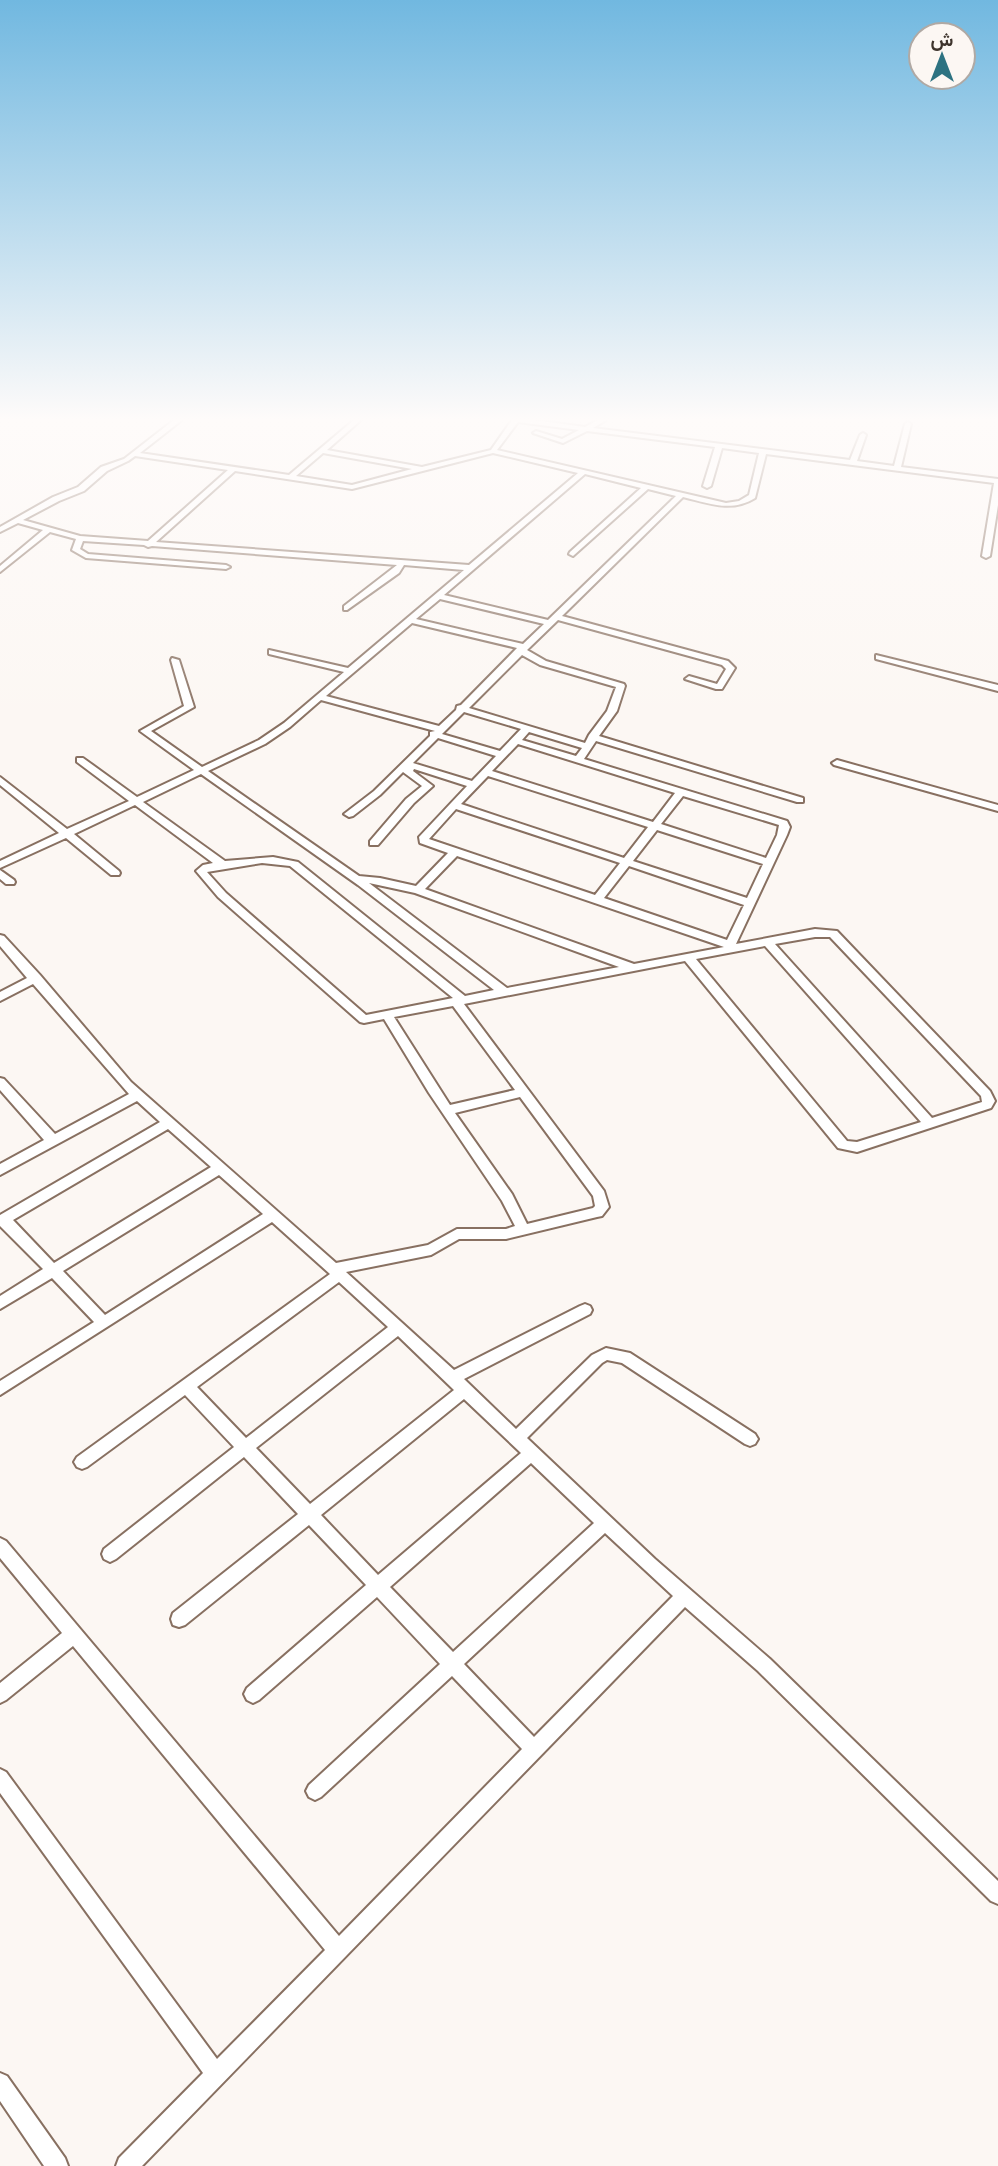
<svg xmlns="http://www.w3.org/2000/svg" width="998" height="2166" viewBox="0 0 998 2166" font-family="'DM Sans',Vazirmatn,sans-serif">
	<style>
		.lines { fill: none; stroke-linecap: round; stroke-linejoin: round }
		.minor-casing { stroke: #887061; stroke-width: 4 }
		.minor { fill: #fff; fill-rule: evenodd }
	</style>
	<rect width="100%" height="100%" fill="#fcf7f3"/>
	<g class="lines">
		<defs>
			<path id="minor" d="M174,420H182L140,453L289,475L354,420H361L327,450L422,467L491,450L512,420H534L585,427L598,420H606L593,428L850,460L860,435L863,433L866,435L857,461L894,466L905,424L908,422L911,424L901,467L998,479V505L990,556L986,558L982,556L994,483L766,454L755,498C731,513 708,503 683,497L562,616L728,661L735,668L722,689H716L685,679L689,676L717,684L726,669L722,665L558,620L527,650L546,661L624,684L625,686L617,711L599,736L803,798V802H797L596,741L584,759L787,821L790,827L787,835L736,944L815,929L837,931L990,1091L995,1101L991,1108L857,1152L838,1148L685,961L464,1004L604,1191L609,1207L602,1216L597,1217L506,1239H459L431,1255L346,1272L454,1370L580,1306L585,1304L590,1306L592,1310L590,1314L464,1379L516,1429L592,1355L606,1348L630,1353L755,1434L758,1439L755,1444L750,1446L745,1444L622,1363L607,1360L602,1363L527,1438L655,1559L770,1659L998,1881V1904L991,1901L758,1671L685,1607L142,2166H116L119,2158L203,2073L0,1793V1769L6,1772L217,2059L325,1950L73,1646L6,1700L0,1703V1683L62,1633L0,1558V1538L6,1541L339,1936L522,1749L452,1676L321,1797L315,1800L309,1797L306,1791L309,1785L440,1664L377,1597L259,1700L253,1703L247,1700L244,1694L247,1688L366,1585L309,1525L185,1625L179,1627L173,1625L171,1619L173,1613L298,1514L244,1457L116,1559L110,1562L104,1559L102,1554L104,1549L234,1447L185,1395L87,1467L82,1469L77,1467L74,1462L77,1457L330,1274L272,1222L0,1395V1381L94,1322L52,1278L0,1309V1296L43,1269L0,1226V1215L160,1122L137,1101L0,1175V1164L44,1140L0,1090V1078L4,1079L55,1134L129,1094L33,984L0,1001V992L27,978L0,946V935L4,936L40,975L131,1082L336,1263L428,1245L457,1229H506L515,1226L502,1201L429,1093L384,1019L364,1023L360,1022L218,897L196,871L203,865L213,863L135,805L74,834L119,871L120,873L119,875H111L66,838L0,868V861L59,833L0,785V777L67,829L129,801L77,762V758H83L137,797L194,770L140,731L184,706L171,660L172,658L179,660L194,707L151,731L202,767L259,740L284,723L344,672L269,654V650L348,668L464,570L404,565L399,573L347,610H344V606L397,565L152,546L148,547L144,545L83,541L80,549L88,554L226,565L230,567L226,569L86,558L72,550L76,539L50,532L0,572V566L43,530L18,523L0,532V527L53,497L78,487L101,467L124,459ZM518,422L579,430L562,439L536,431L533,433L563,443L587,431L715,447L703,486L707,488L711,486L722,448L759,453L749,495L739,501L726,503L497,450ZM323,453L412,469L352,485L296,476ZM493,453L578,473L469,565L156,542L235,471L352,489ZM135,456L228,470L148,541L80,536L23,520L59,501L84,491L107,471L128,461ZM585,474L641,488L570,552L569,554L573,556L648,489L676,496L548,620L444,595ZM440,599L544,624L523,644L416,619ZM412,623L517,648L461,705L457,706L456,710L439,726L326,696ZM522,655L540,665L616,687L607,711L589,735L585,743L469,708ZM321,700L435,731L430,732V736L374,791L344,814L349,817L353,816L380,795L403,772L422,786L406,799L370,841V845H378L414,803L433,786L413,771L414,769L467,786L419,837L420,843L448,853L416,886L380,878L359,876L208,771L265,744L290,727ZM464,712L521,729L500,751L442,734ZM529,732L582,748L576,756L522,740ZM438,738L496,756L472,781L413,763ZM518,744L675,793L653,822L492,771ZM201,774L358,885L494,990L465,996L298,862L273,857L225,861L143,802ZM488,776L648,827L624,858L461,804ZM683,796L779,825L777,835L766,858L661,824ZM456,809L620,863L595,895L429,839ZM657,830L763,864L747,898L633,861ZM457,856L724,947L634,964L425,889ZM262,863L290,866L453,998L366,1015L226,893L207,872ZM629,866L744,905L727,940L604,898ZM369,883L415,893L619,967L507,988ZM815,937H830L981,1096L982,1102L932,1118L775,944ZM765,946L921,1122L857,1142L847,1141L696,959ZM453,1006L515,1090L450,1105L394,1017ZM520,1097L593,1196L595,1206L593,1208L527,1224L512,1194L455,1113ZM168,1129L211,1167L54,1263L13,1220ZM219,1175L263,1214L105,1315L63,1271ZM339,1282L388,1327L246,1438L197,1387ZM398,1336L454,1390L310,1504L256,1448ZM464,1399L521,1453L378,1575L321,1515ZM531,1463L594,1523L453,1652L390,1587ZM605,1533L673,1596L534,1737L464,1664Z
				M876,655L998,685V691L876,659Z
				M837,760L998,805V811L834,765L832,763Z
				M0,870L14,880L15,882L14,884H6L0,879Z
				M0,2073L7,2076L65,2158L68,2166H44L0,2101Z"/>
		</defs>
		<use href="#minor" class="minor-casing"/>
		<use href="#minor" class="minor"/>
	</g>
	<linearGradient id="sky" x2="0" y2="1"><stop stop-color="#71b8e0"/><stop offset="0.58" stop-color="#fefbfa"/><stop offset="1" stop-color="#fefbfa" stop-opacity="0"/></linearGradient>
	<rect width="998" height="723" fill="url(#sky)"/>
	<g transform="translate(942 56)"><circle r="33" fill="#fcf7f3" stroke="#b0a9a4" stroke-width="2"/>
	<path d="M0-5L12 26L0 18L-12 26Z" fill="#2d7281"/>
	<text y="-10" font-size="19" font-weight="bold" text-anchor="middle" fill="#3e342d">ش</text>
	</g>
</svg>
